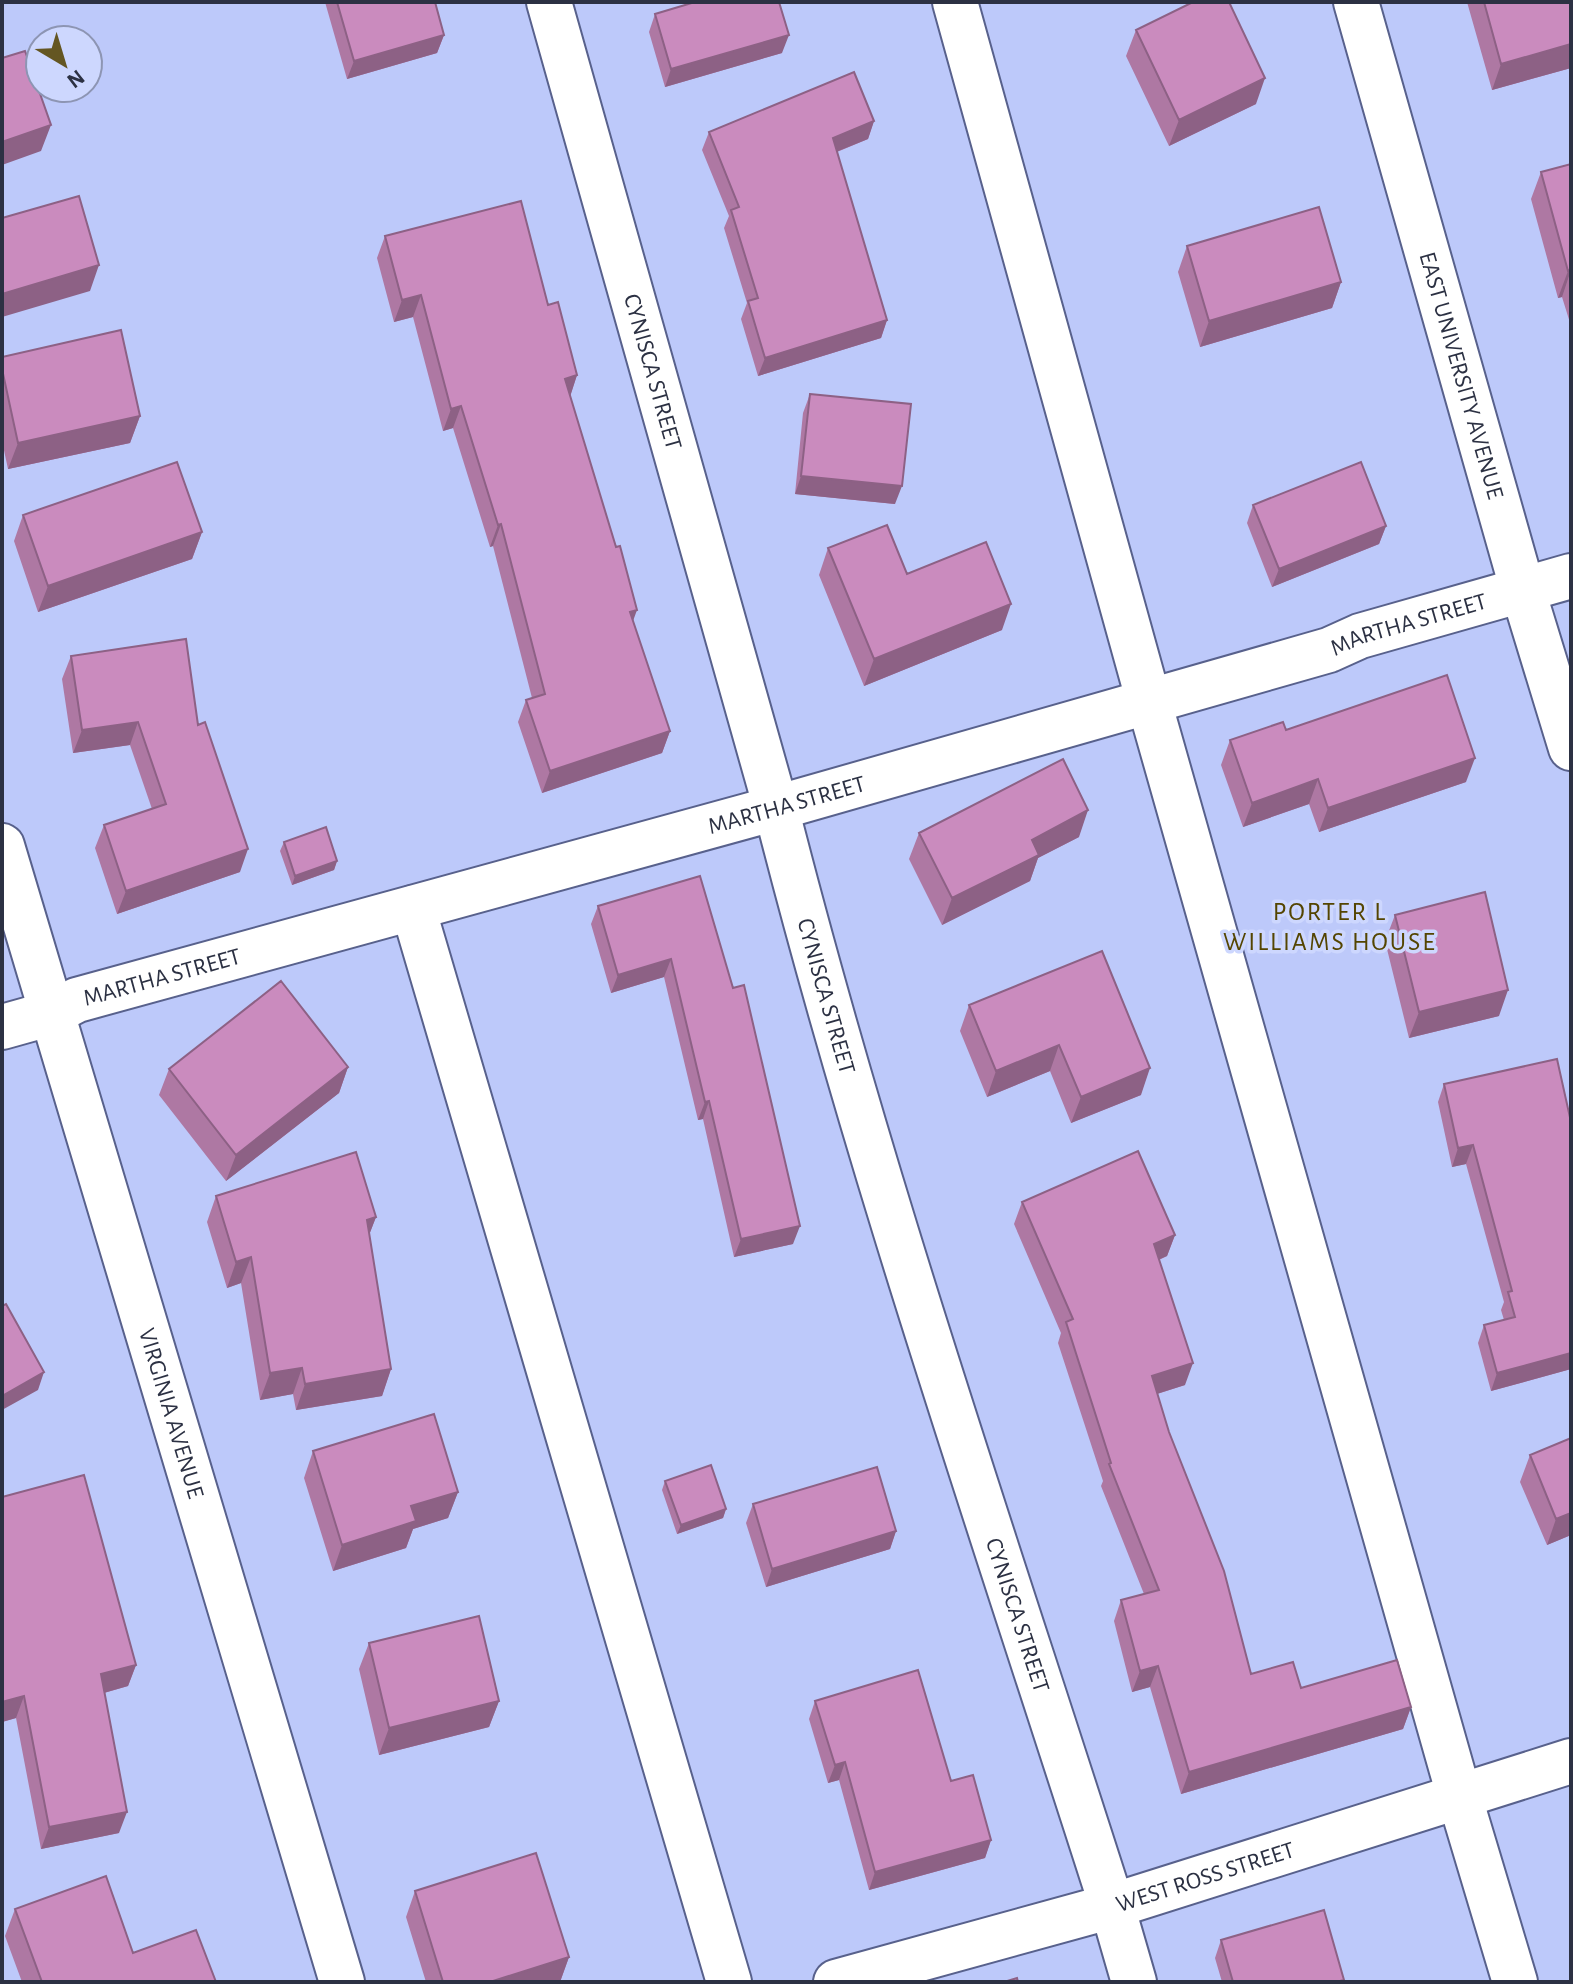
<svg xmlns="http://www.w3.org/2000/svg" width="1573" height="1984" viewBox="0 0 1573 1984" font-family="'Alegreya Sans',sans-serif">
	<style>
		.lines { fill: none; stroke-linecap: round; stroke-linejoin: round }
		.minor-casing { stroke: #58618c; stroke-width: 48 }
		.minor { stroke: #fff; stroke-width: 44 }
		.wall { fill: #ae78a3 }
		.shaded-wall { fill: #8d6185 }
		.building { fill: #ca8bbe; stroke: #8d6185; stroke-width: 2 }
		.labels { text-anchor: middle; stroke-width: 7; stroke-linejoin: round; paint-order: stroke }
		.street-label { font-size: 24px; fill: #2c3143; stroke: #cdd7fe }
		.neighbourhood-label { font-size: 26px; letter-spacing: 2px; fill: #544501; stroke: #cdd7fe }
	</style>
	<rect width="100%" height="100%" fill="#bdc9fa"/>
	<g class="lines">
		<defs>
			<g id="minor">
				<path id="s1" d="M549,2L776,808C870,1179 996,1542 1112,1906L1134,1982"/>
				<path d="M955,2L1149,702L1459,1795L1515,1982"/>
				<path id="s2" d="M1356,2L1523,591L1571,748"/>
				<path id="s3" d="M2,846L342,1982"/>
				<path d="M413,908L729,1982"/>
				<path id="s4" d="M2,1027L52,1013L77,1000L776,808L1329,650L1360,636L1571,576"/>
				<path id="s5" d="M836,1982L1112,1906L1571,1761"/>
			</g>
		</defs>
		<use href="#minor" class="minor-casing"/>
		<use href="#minor" class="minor"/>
	</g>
	<path class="wall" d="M325,2H435L444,35L437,53L347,79Z
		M1467,2H1571V68L1492,90Z
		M655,14L782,53L665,87L649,32Z
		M1136,30L1256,104L1169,146L1126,56Z
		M874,121L868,139L837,152L887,320L881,338L758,376L741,319L747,303L724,228L729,216L702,150L709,132Z
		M1571,164V326L1562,297L1558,298L1531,199L1541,172Z
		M385,236L548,305L577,375L570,396L633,621L670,731L662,753L542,793L518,722L526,700L532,698L493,546L490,547L453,428L443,431L413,317L394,322L377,258Z
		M1187,246L1341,282L1332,308L1200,347L1178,272Z
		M2,357L140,416L130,443L8,469L2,441Z
		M810,394L895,504L795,494L803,413Z
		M1253,505L1386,526L1379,544L1272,587L1247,523Z
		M23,515L202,532L192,559L38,612L14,541Z
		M828,548L907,574L1002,630L864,686L819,575Z
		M71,656L198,725L240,872L117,914L95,848L104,825L152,809L130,745L73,753L62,679Z
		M1286,730L1466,782L1319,832L1309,804L1243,827L1221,765L1230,740Z
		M919,833L1079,837L1038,858L1030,881L942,925L909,859Z
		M284,842L337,861L334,870L292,885L280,851Z
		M700,876L793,1244L734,1257L703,1119L698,1120L664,977L611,993L591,924L598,906Z
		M1395,915L1499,1016L1409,1038L1385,941Z
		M1102,951L1141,1095L1071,1123L1050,1071L987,1097L960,1031L969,1005Z
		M1557,1059L1571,1369L1491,1391L1478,1343L1484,1325L1504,1320L1501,1310L1504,1302L1466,1164L1452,1167L1438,1102L1444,1084Z
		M348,1067L339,1093L226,1181L159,1095L169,1069Z
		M216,1196L376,1217L369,1235L391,1369L382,1396L296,1410L293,1394L260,1400L241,1283L227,1288L207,1222Z
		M1022,1202L1175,1235L1167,1256L1159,1260L1185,1385L1157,1394L1169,1432L1251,1674L1301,1688L1411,1707L1403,1729L1181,1794L1150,1687L1132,1692L1114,1621L1121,1600L1144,1594L1101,1486L1103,1481L1058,1343L1061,1333L1014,1224Z
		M1571,1438V1535L1547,1545L1520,1482L1530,1455Z
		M313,1451L458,1492L448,1518L413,1529L406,1548L333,1571L304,1478Z
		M665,1481L726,1509L723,1518L677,1534L662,1490Z
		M2,1497L136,1665L128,1686L104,1693L119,1833L41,1849L16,1718L2,1722Z
		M753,1504L896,1531L890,1549L766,1587L746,1523Z
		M369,1643L499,1701L489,1727L379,1755L359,1669Z
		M815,1701L951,1781L991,1840L985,1858L869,1890L839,1780L828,1783L809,1719Z
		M415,1891L569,1957L560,1982H426L406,1917Z
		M15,1909L133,1953L216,1982H22L5,1936Z
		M1221,1940L1343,1982H1222L1215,1958Z"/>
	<path class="shaded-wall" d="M444,35L437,53L347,79L354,61Z
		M789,35L782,53L665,87L671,69Z
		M1571,44V68L1492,90L1501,64Z
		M1265,78L1256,104L1169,146L1179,120Z
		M874,121L868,139L826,156L833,138Z
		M51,125L41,151L2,165V142Z
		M99,265L90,291L2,317V294Z
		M1571,270L1562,297L1558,298L1568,271Z
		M1341,282L1332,308L1200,347L1209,321Z
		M421,295L413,317L394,322L402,300Z
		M887,320L881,338L758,376L765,358Z
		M577,375L570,397L565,379Z
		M461,406L453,428L443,431L451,409Z
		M140,416L130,443L8,469L18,443Z
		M801,476L902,486L895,504L795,494Z
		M501,524L493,546L490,547L498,525Z
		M1386,526L1379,544L1272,587L1279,569Z
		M202,532L192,559L38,612L48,586Z
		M1011,604L1002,630L864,686L874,659Z
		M637,610L629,632L630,612Z
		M138,722L130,745L73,753L82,730Z
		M670,731L662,753L542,793L550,771Z
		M1475,758L1466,782L1319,832L1328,808Z
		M1318,779L1309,804L1243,827L1252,803Z
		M1088,810L1079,837L1038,858L1030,881L942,925L952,898L1032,840Z
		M248,849L240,872L117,914L126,891Z
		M337,861L334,870L292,885L295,876Z
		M671,959L664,977L611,993L618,975Z
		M1508,990L1499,1016L1409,1038L1419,1012Z
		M1059,1045L1050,1071L987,1097L996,1071Z
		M348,1067L339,1093L226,1181L236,1155Z
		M1150,1068L1141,1095L1071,1123L1081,1097Z
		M709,1101L703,1119L698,1120L705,1102Z
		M1473,1145L1466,1164L1452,1167L1458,1148Z
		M376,1217L366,1243L367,1220Z
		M800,1226L793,1244L734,1257L741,1239Z
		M1175,1235L1167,1256L1146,1265L1154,1244Z
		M251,1257L241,1283L227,1288L236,1262Z
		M1571,1353V1369L1491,1391L1497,1373Z
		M1193,1363L1185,1385L1144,1398L1152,1376Z
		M302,1368L293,1394L260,1400L270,1373Z
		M391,1369L382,1396L296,1410L305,1384Z
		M44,1372L38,1390L2,1410V1396Z
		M458,1492L448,1518L413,1529L406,1548L333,1571L342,1545L411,1506Z
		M726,1509L723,1518L677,1534L681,1525Z
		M1571,1513V1535L1547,1545L1556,1519Z
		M896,1531L890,1549L766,1587L772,1569Z
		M136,1665L128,1686L93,1696L101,1674Z
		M1158,1666L1150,1687L1132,1692L1140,1671Z
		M24,1696L16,1718L2,1722V1702Z
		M499,1701L489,1727L379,1755L389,1728Z
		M1411,1707L1403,1729L1181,1794L1189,1772Z
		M845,1762L839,1780L828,1783L835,1765Z
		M127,1812L119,1833L41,1849L49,1827Z
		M991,1840L985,1858L869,1890L875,1872Z
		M569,1957L560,1982H490Z"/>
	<path class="building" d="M337,2H435L444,35L354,61Z
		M695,2H779L789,35L671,69L655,14Z
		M1193,2H1229L1265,78L1179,120L1136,30Z
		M1484,2H1571V44L1501,64Z
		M25,51L51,125L2,142V58Z
		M854,72L874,121L833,138L887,320L765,358L748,301L758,298L731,210L739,207L709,132Z
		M1571,164V270L1568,271L1541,172Z
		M79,196L99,265L2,294V218Z
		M521,201L548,305L558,302L577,375L565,379L616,547L620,546L637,610L630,612L670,731L550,771L526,700L545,694L501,524L498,525L461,406L451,409L421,295L402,300L385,236Z
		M1319,207L1341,282L1209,321L1187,246Z
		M121,330L140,416L18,443L2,369V357Z
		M810,394L911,404L902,486L801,476Z
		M177,462L202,532L48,586L23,515Z
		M1361,462L1386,526L1279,569L1253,505Z
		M887,525L907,574L986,542L1011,604L874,659L828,548Z
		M186,639L198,725L205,722L248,849L126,891L104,825L166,804L138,722L82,730L71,656Z
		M1447,675L1475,758L1328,808L1318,779L1252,803L1230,740L1283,722L1286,730Z
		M1063,759L1088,810L1032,840L1039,855L952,898L919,833Z
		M326,827L337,861L295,876L284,842Z
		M700,876L733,988L744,985L800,1226L741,1239L709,1101L705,1102L671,959L618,975L598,906Z
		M1485,892L1508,990L1419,1012L1395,915Z
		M1102,951L1150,1068L1081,1097L1059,1045L996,1071L969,1005Z
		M281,981L348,1067L236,1155L169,1069Z
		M1557,1059L1571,1122V1353L1497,1373L1484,1325L1515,1317L1508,1292L1512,1291L1473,1145L1458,1148L1444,1084Z
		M1138,1151L1175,1235L1154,1244L1193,1363L1152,1376L1169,1432L1224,1571L1251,1674L1293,1662L1301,1688L1397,1660L1411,1707L1189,1772L1158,1666L1140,1671L1121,1600L1159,1590L1109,1464L1111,1463L1066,1322L1073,1319L1022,1202Z
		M356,1152L376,1217L367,1220L391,1369L305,1384L302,1368L270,1373L251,1257L236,1262L216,1196Z
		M6,1304L44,1372L2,1396V1306Z
		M434,1414L458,1492L411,1506L416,1521L342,1545L313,1451Z
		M1571,1438V1513L1556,1519L1530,1455Z
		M711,1465L726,1509L681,1525L665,1481Z
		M877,1467L896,1531L772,1569L753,1504Z
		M84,1475L136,1665L101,1674L127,1812L49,1827L24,1696L2,1702V1497Z
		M479,1616L499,1701L389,1728L369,1643Z
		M918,1670L951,1781L973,1775L991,1840L875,1872L845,1762L835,1765L815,1701Z
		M536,1853L569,1957L490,1982H443L415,1891Z
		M106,1876L133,1953L196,1930L216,1982H42L15,1909Z
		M1324,1910L1344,1980L1336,1982H1233L1221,1940Z
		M1017,1978L1018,1982H1004Z"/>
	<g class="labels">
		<g class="street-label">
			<text dy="8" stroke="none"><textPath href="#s1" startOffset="384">CYNISCA STREET</textPath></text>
			<text dy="8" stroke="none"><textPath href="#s2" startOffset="388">EAST UNIVERSITY AVENUE</textPath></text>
			<text dy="8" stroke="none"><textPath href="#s4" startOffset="1464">MARTHA STREET</textPath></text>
			<text dy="8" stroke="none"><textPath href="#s4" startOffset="816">MARTHA STREET</textPath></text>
			<text dy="8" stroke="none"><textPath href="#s4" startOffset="168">MARTHA STREET</textPath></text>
			<text dy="8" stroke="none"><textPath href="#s1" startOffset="1032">CYNISCA STREET</textPath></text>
			<text dy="8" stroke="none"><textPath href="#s3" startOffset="592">VIRGINIA AVENUE</textPath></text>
			<text dy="8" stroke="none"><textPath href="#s1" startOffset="1680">CYNISCA STREET</textPath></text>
			<text dy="8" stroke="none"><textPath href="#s5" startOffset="384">WEST ROSS STREET</textPath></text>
		</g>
		<g class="neighbourhood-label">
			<text x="1330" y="920">PORTER L<tspan x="1330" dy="30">WILLIAMS HOUSE</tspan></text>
		</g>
	</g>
	<rect width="1573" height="1984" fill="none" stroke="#2c3143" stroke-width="8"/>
	<g transform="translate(64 64) rotate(142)"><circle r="38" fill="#cdd7fe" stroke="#8d95b3" stroke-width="2"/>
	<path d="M0-6L14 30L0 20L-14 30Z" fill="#645622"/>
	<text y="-12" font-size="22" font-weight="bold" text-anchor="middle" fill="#2c3143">N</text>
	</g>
</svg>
